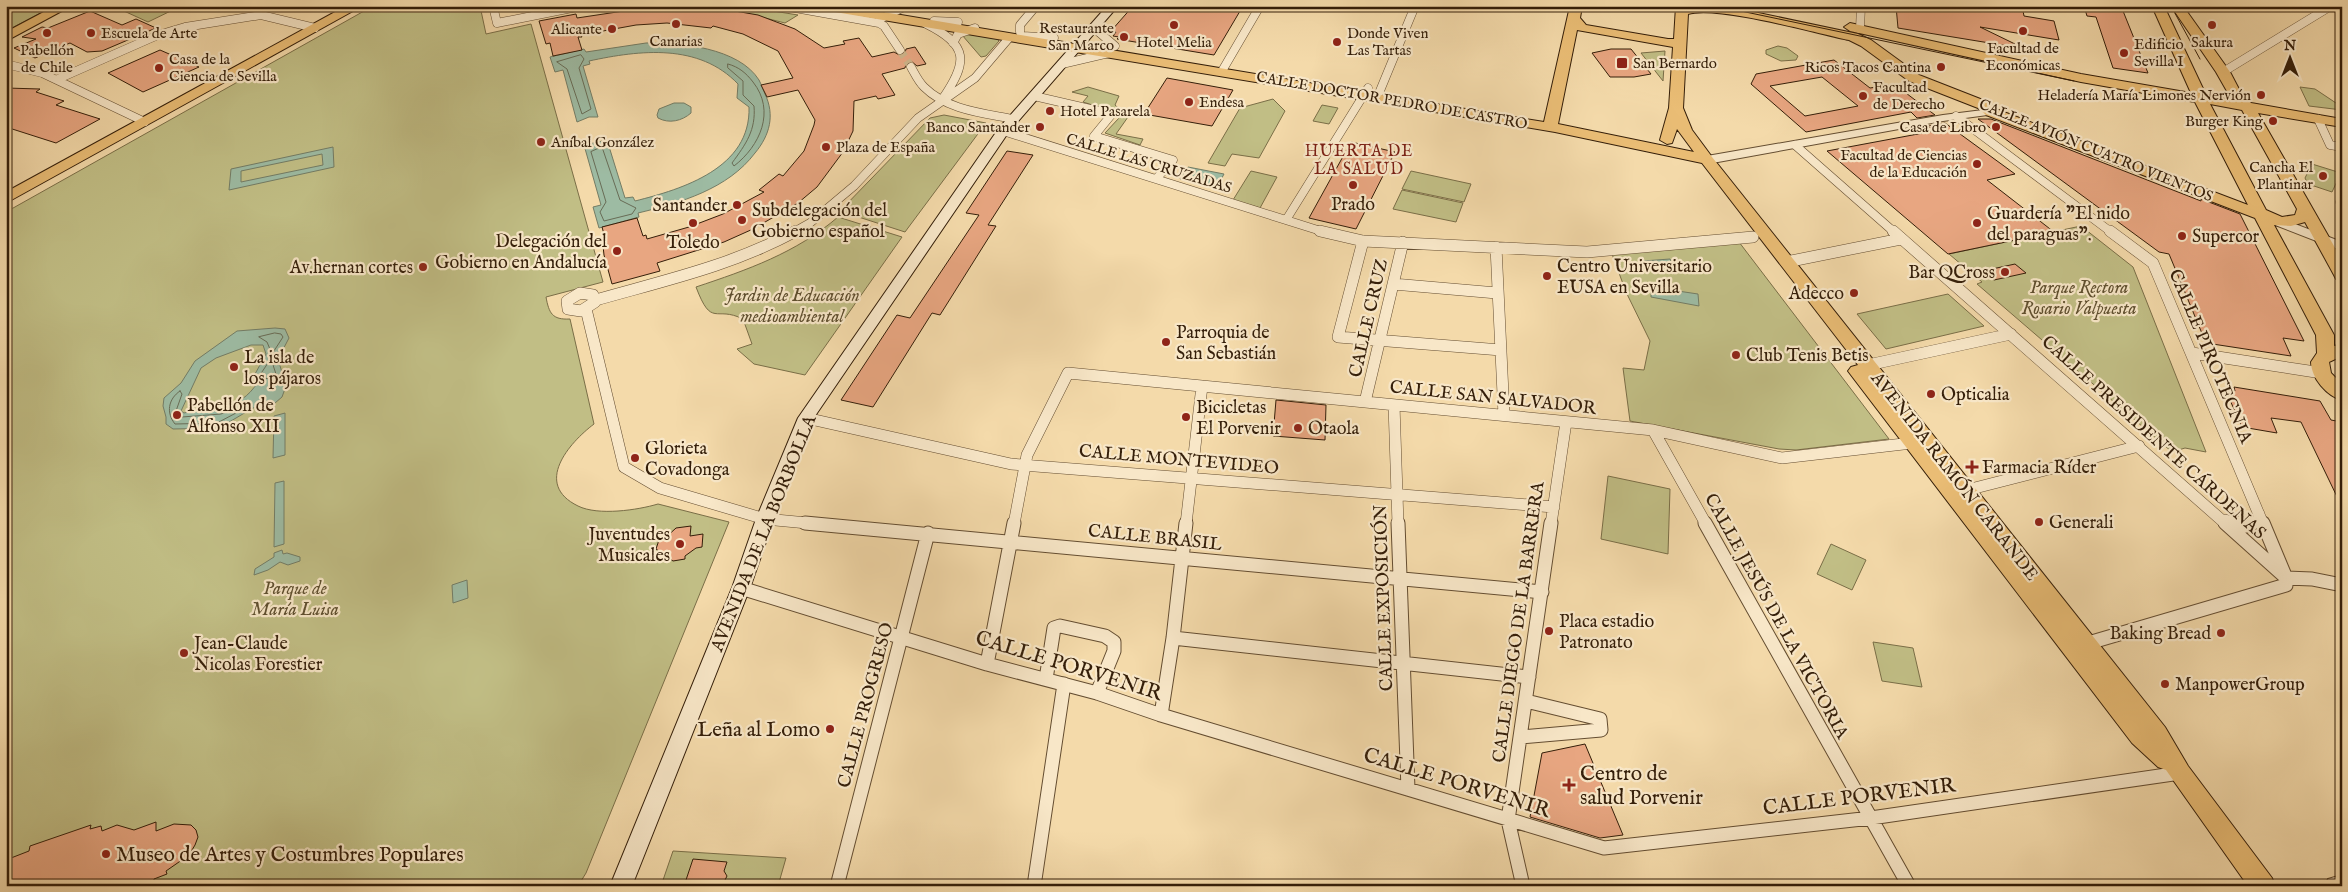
<svg xmlns="http://www.w3.org/2000/svg" width="2348" height="892" viewBox="0 0 2348 892" font-family="'IM FELL English',serif">
	<style>
		.green { fill: #c1be85; stroke: #7a6e47 }
		.water { fill: #9dbba3; stroke: #737c65; fill-rule: evenodd }
		.lines { fill: none; stroke-linecap: round; stroke-linejoin: round }
		.shore { stroke: #686c56; stroke-width: 1 }
		.building { fill: #e8a681; stroke: #341e09; fill-rule: evenodd }
		.minor-tunnel { stroke: #ceb48a; stroke-width: 8; stroke-dasharray: 8 4.5; stroke-linecap: butt }
		.minor-far2-casing { stroke: #644d31; stroke-width: 9 }
		.minor-far1-casing { stroke: #644d31; stroke-width: 12 }
		.minor-casing { stroke: #644d31; stroke-width: 15 }
		.tertiary-casing { stroke: #644d31; stroke-width: 2 }
		.secondary-casing { stroke: #341e09; stroke-width: 2 }
		.primary-casing { stroke: #341e09; stroke-width: 2 }
		.minor-far2 { stroke: #f8e7c8; stroke-width: 8 }
		.minor-far1 { stroke: #f8e7c8; stroke-width: 11 }
		.minor { stroke: #f8e7c8; stroke-width: 13 }
		.tertiary { fill: #f8e7c8; fill-rule: evenodd }
		.secondary { fill: #f8e7c8; fill-rule: evenodd }
		.primary { fill: #eabd75; fill-rule: evenodd }
		.tram { stroke: #341e09; stroke-width: 1 }
		.poi-dot { fill: #8f2418; stroke: #f8e7c8; stroke-width: 2 }
		.labels { text-anchor: middle; stroke-width: 4.5; stroke-linejoin: round; paint-order: stroke }
		.far-poi-label { font-size: 15px; fill: #341e09; stroke: #f8e7c8; text-anchor: start }
		.far-street-label { font-size: 15px; fill: #341e09; stroke: #f8e7c8 }
		.far-neighbourhood-label { font-size: 16px; letter-spacing: 1px; fill: #7a1f14; stroke: #f8e7c8 }
		.poi-label { font-size: 18px; fill: #341e09; stroke: #f8e7c8; text-anchor: start }
		.park-label { font-size: 18px; font-style: italic; fill: #5e4e2e; stroke: #f8e7c8 }
		.street-label { font-size: 18px; fill: #341e09; stroke: #f8e7c8 }
		.near-street-label { font-size: 21px; fill: #341e09; stroke: #f8e7c8 }
		.near-poi-label { font-size: 21px; fill: #341e09; stroke: #f8e7c8; text-anchor: start }
	</style>
	<rect width="100%" height="100%" fill="#f4daaa"/>
	<filter id="stains"><feTurbulence type="fractalNoise" baseFrequency=".004" numOctaves="4"/><feColorMatrix values="0 0 0 0 .2 0 0 0 0 .09 0 0 0 0 .02 0 0 0 .5 -.17"/></filter>
	<radialGradient id="worn" r=".72"><stop offset=".6" stop-color="#630" stop-opacity="0"/><stop offset="1" stop-color="#630" stop-opacity=".3"/></radialGradient>
	<path class="green" d="M6,6H54L6,31Z
		M113,6H181L148,22Z
		M373,6H480L486,34L531,24L603,282L546,297C549,313 552,320 570,319L594,424C569,443 533,484 578,506C598,516 638,510 658,504L729,522L586,873L578,886H6V212Z
		M737,6H742L798,15L785,23L733,10Z
		M965,33L997,38L999,41L986,56L981,57L962,35Z
		M1778,46L1787,48L1798,56L1796,60L1781,61L1766,54V50Z
		M1665,51L1663,81L1641,53Z
		M1088,87L1119,96L1115,105L1128,117L1116,134L1143,139L1140,145L1105,133L1119,118L1118,113L1083,102L1088,96L1072,92Z
		M2300,87L2315,89L2342,107V110L2309,106Z
		M1273,99L1285,111L1259,158L1232,154L1225,166L1208,163L1240,108Z
		M1322,105L1338,108L1329,124L1313,121Z
		M944,115L986,123L905,232L840,211L930,118Z
		M2312,164L2341,173L2332,192L2308,184L2305,178Z
		M1251,171L1277,177L1260,208L1233,200Z
		M1411,171L1471,184L1464,202L1402,189Z
		M1402,190L1463,203L1456,222L1393,209Z
		M838,217L902,237L805,375L754,364L738,350L737,349L752,344L743,319C715,305 712,329 696,287C747,270 796,253 838,217Z
		M2081,226L2133,267L2206,452L2185,448L2172,452L1977,284L1982,282L1949,254Z
		M1739,242L1889,439L1796,450L1779,449L1630,421L1623,368L1644,370L1650,341L1626,292L1612,254Z
		M1948,294L1984,326L1886,349L1857,314Z
		M1608,476L1670,489L1668,554L1601,539Z
		M1831,544L1866,560L1852,590L1817,574Z
		M1873,642L1913,648L1922,687L1882,681Z
		M673,851L786,858L778,886H661Z"/>
	<path class="water" d="M646,43C680,42 739,48 759,80C761,84 763,89 765,94C775,115 770,135 755,153C728,189 680,203 638,213L639,217L599,228L593,207L601,205L584,145L607,140L625,198L633,197L635,201C683,189 751,168 749,107L737,98L738,84C699,43 640,50 589,61L590,64L583,66L598,117H589L577,122L563,70L555,72L550,57L584,49L586,52Z
		M674,103H684L691,107V113C682,121 669,124 658,118L657,115L659,109Z
		M333,147L334,167L229,190L231,169ZM322,154L323,165L241,182V171Z
		M1188,167L1224,174L1217,187L1180,179Z
		M1670,259L1676,271L1648,270L1643,261Z
		M1651,287L1698,294L1699,306L1651,297Z
		M275,328L285,329L289,338L278,359L286,386L282,397L275,403L253,408L219,428L173,429L166,424V417L163,406L164,398L181,383L195,361L237,331ZM251,345H263L266,354L255,374L258,382C238,413 215,405 184,413L181,411L201,368L216,358Z
		M285,413V455L273,458L274,416Z
		M284,481V544L274,547L275,483Z
		M282,550L283,554L287,553L300,557V561L288,565L280,562L268,570L254,575L255,569L274,557V553Z
		M467,580L468,598L453,603L452,585Z"/>
	<g class="lines">
		<path class="shore" d="M581,55L584,59L579,68L591,109L582,114L567,69L557,62Z
			M728,64C739,67 746,73 753,82C776,111 760,146 734,166L732,163C746,144 756,130 754,106L743,95V81L728,68Z
			M602,147L620,200L636,208L632,214L604,221L600,212L606,202L591,152Z
			M275,333L281,334L283,337L272,354L267,342L259,337Z
			M271,359L277,377L263,379L261,374Z
			M180,391L182,394L176,411L182,417L221,414L234,409L236,413L217,423L175,424C166,413 168,399 180,391Z"/>
	</g>
	<path class="building" d="M657,6H706L758,15L795,29L824,48L845,44L843,41L859,38L872,57L894,52L901,56L905,53L906,49L915,47L926,64L917,66L911,61L906,64L905,68L882,74L895,95L878,99L876,96L854,101L853,131L843,152L817,187L798,203L753,229L724,242L657,263L660,271L612,284L604,255L603,246L607,245L602,227L637,218L643,236L646,235L647,239L689,227L723,214L764,192L759,190L779,174L783,176L804,151L814,125L815,120L798,90L767,97L761,85L793,78L778,51L743,34L713,26L711,28L667,23L636,25L581,35L582,37H578L582,50L553,56L550,43L546,44L539,21L576,14L577,18Z
		M1133,6L1157,10L1160,6H1243L1214,55L1117,39L1119,37L1113,36L1116,32L1111,31Z
		M1896,6H2022L2024,16L2054,21L2059,40L1980,27L2015,44L2014,47L1898,28Z
		M2084,6H2121L2148,73L2113,68L2096,17L2087,16Z
		M90,11L122,25L136,19L156,28L102,51L87,52L70,43L35,58L14,48L36,39L22,37L42,27L48,28Z
		M1611,49H1631L1651,74L1634,77H1610L1592,53Z
		M160,50L199,67L143,92L108,73Z
		M1834,60L1870,88L1894,84L1935,115L1917,118L1911,112L1806,132L1751,84L1756,74ZM1822,77L1858,106L1805,116L1770,86Z
		M1167,78L1233,90L1212,126L1144,114Z
		M6,88L40,89L36,92L64,101L56,105L100,119L56,143L6,127Z
		M1978,119H1991L2201,201V199L2240,214L2304,341L2283,338L2291,356L2206,343L2169,254L2159,252Z
		M1945,123L2015,174L1987,180L2054,232L1948,254L1827,151L1934,131L1928,126Z
		M1351,142L1395,152L1356,229L1309,218Z
		M1007,151L1033,155L988,225L996,226L940,315L932,313L873,407L841,400L897,315L910,318L979,215L966,213Z
		M2015,264L2026,273L1994,280L1983,271Z
		M2234,387L2320,401L2331,420L2342,422V507L2301,422L2271,418L2277,433L2242,427L2225,389L2235,391Z
		M1276,400L1326,405L1325,440L1273,436Z
		M691,526L690,536L703,534L702,547L696,548L685,556V559L673,561L656,549L659,540L664,539L676,528Z
		M1585,744L1623,835L1600,838L1530,817L1542,753Z
		M156,822V831L174,824L191,825L196,830L198,837L195,845L189,855L166,871L167,874L154,879L153,886H6V865L11,864V858L29,851L30,846L91,825L90,829L101,826L102,831L117,825L134,830Z
		M693,859L727,862L724,871L727,876L722,886H684Z"/>
	<g class="lines">
		<path class="minor-tunnel" d="M900,50L911,67"/>
		<defs>
			<path id="minor-far2" d="M493,6L497,23L582,6
				M784,6L879,23L884,26L900,50
				M880,19L906,6
				M934,21L958,22
				M926,24C969,45 968,62 943,98
				M1094,28L1115,46
				M1860,29L1861,6
				M1020,32V25L1036,6
				M1023,36L1054,38
				M953,43L958,34L975,28
				M6,64L42,73L145,122
				M1062,64L1109,53
				M911,67C915,74 918,81 924,87C947,110 983,113 1013,119
				M1222,71L1260,6
				M2223,72L2331,6
				M58,79L158,35L185,27L261,15L315,28
				M1034,96L1112,114L1094,136L1173,160L1156,179
				M1377,98L1415,6
				M1956,116L2111,232
				M2318,119L2330,145L2342,147
				M1003,131L1324,232
				M1795,145L1894,232
				M2340,202L2342,203
				M1286,220L1368,88
				M794,232L810,223L854,186L918,118L975,78L1009,38"/>
			<path id="minor-far1" d="M1320,231L1363,241L1587,252L1753,237
				M1893,231L2226,524
				M2110,231L2153,263L2263,524
				M1363,241L1338,337L1501,350
				M1496,247L1504,415
				M1786,262L1901,239
				M1393,284L1497,293
				M580,293L593,295L595,302L581,311L568,309L567,301Z
				M596,300C666,280 731,266 796,231
				M586,309L624,467L660,488L765,519L818,524
				M2192,353L2322,373
				M1868,365L2011,334
				M1365,402L1403,242
				M1394,405L1398,524
				M806,418L1011,464L1554,507
				M1653,430L1706,524
				M1967,490L2139,446
				M2225,520L2239,524
				M1014,524L1027,455L1068,373L1653,430L1782,458L1912,443
				M1186,524L1202,386
				M1551,524L1566,422
				M2250,524L2259,520V514"/>
			<path id="minor" d="M805,523L1542,592
				M1398,523L1408,789
				M1705,523L1909,886
				M2225,523L2283,575
				M2235,523L2246,526L2253,523
				M2286,578L2312,579L2342,585
				M741,588L987,664L1097,693L1161,715L1604,848L1871,818L2180,773
				M1173,638L1529,677
				M2085,644L2286,585V578L2263,523
				M987,664L1014,523
				M1046,679L1054,628L1060,626L1105,636L1114,642V651L1097,693
				M1161,715L1173,638L1186,523
				M1521,737L1601,730L1600,719L1526,701
				M837,886L928,533
				M1034,886L1064,684
				M1523,886L1508,820L1551,523"/>
			<path id="tertiary" d="M1991,109L1995,110V114L1943,121L1707,164L1701,160L1707,156L1943,115Z
				M2274,216L2342,242V251L2270,223L2268,220Z
				M2342,875V886H2325L2328,879Z"/>
			<path id="secondary" d="M1107,6H1118L1008,133L813,419L774,519L750,588L632,886H610L732,588L756,519L798,418L999,128Z"/>
			<path id="primary" d="M55,6H71L6,41V32Z
				M346,6H362L6,203V192Z
				M817,6H847L1544,122L1570,6H1582L1580,18L1586,25L1668,39H1674L1676,6L1730,7L1858,34L1871,40L1919,75L1988,102L1996,109L2248,205L2195,102L2081,82L1850,31L1844,27L1850,23L2081,74L2191,93L2152,6H2164L2206,95L2232,100L2216,72L2171,6H2183L2230,72L2241,93L2251,103L2342,119V127L2258,113L2342,260V280L2336,279L2334,275L2305,222L2291,226L2274,225L2334,335V346L2342,344V356L2329,362L2331,373L2342,384V400C2327,396 2311,378 2311,362L2317,353L2316,335L2255,218L1986,115L1978,108L1909,81L1861,46L1849,40C1815,33 1717,5 1688,14L1683,108L1692,130L1712,157L2165,727L2188,766L2272,878L2275,886H2248L2166,770L2158,767L2132,743L1851,375L1848,371L1851,367L1858,365L1702,163L1555,132L823,10ZM1577,30L1673,47L1669,108L1660,140L1667,144L1672,143L1677,129L1694,152L1558,124ZM2210,104L2242,110L2297,209L2295,215L2282,217L2266,210Z"/>
		</defs>
		<use href="#minor-far2" class="minor-far2-casing"/>
		<use href="#minor-far1" class="minor-far1-casing"/>
		<use href="#minor" class="minor-casing"/>
		<use href="#tertiary" class="tertiary-casing"/>
		<use href="#secondary" class="secondary-casing"/>
		<use href="#primary" class="primary-casing"/>
		<use href="#minor-far2" class="minor-far2"/>
		<use href="#minor-far1" class="minor-far1"/>
		<use href="#minor" class="minor"/>
		<use href="#tertiary" class="tertiary"/>
		<use href="#secondary" class="secondary"/>
		<use href="#primary" class="primary"/>
		<path class="tram" d="M1717,6L2074,81
			M2171,6L2200,59"/>
	</g>
	<g class="poi-dot">
		<circle cx="676" cy="24" r="5"/>
		<circle cx="1174" cy="25" r="5"/>
		<circle cx="2212" cy="25" r="5"/>
		<circle cx="612" cy="29" r="5"/>
		<circle cx="2023" cy="31" r="5"/>
		<circle cx="47" cy="33" r="5"/>
		<circle cx="91" cy="33" r="5"/>
		<circle cx="1124" cy="37" r="5"/>
		<circle cx="1337" cy="42" r="5"/>
		<circle cx="2124" cy="53" r="5"/>
		<rect x="1616" y="57" width="12" height="12" rx="2.5"/>
		<circle cx="1941" cy="67" r="5"/>
		<circle cx="159" cy="68" r="5"/>
		<circle cx="2261" cy="95" r="5"/>
		<circle cx="1863" cy="96" r="5"/>
		<circle cx="1189" cy="102" r="5"/>
		<circle cx="1050" cy="111" r="5"/>
		<circle cx="2273" cy="121" r="5"/>
		<circle cx="1040" cy="127" r="5"/>
		<circle cx="1996" cy="127" r="5"/>
		<circle cx="541" cy="142" r="5"/>
		<circle cx="826" cy="147" r="5"/>
		<circle cx="1977" cy="164" r="5"/>
		<circle cx="2323" cy="176" r="5"/>
		<circle cx="1353" cy="185" r="5"/>
		<circle cx="737" cy="205" r="5"/>
		<circle cx="742" cy="220" r="5"/>
		<circle cx="693" cy="223" r="5"/>
		<circle cx="1977" cy="223" r="5"/>
		<circle cx="2182" cy="236" r="5"/>
		<circle cx="617" cy="251" r="5"/>
		<circle cx="423" cy="267" r="5"/>
		<circle cx="2005" cy="272" r="5"/>
		<circle cx="1547" cy="276" r="5"/>
		<circle cx="1854" cy="293" r="5"/>
		<circle cx="1166" cy="342" r="5"/>
		<circle cx="1736" cy="355" r="5"/>
		<circle cx="234" cy="367" r="5"/>
		<circle cx="1931" cy="394" r="5"/>
		<circle cx="177" cy="415" r="5"/>
		<circle cx="1186" cy="417" r="5"/>
		<circle cx="1298" cy="428" r="5"/>
		<circle cx="635" cy="458" r="5"/>
		<path d="M1969.5 459.5h5v5h5v5h-5v5h-5v-5h-5v-5h5z"/>
		<circle cx="2039" cy="522" r="5"/>
		<circle cx="680" cy="544" r="5"/>
		<circle cx="1549" cy="631" r="5"/>
		<circle cx="2221" cy="633" r="5"/>
		<circle cx="184" cy="653" r="5"/>
		<circle cx="2165" cy="684" r="5"/>
		<circle cx="830" cy="729" r="5"/>
		<path d="M1566.5 777.5h5v5h5v5h-5v5h-5v-5h-5v-5h5z"/>
		<circle cx="106" cy="854" r="5"/>
	</g>
	<g class="labels">
		<g class="far-poi-label">
			<text x="1114" y="33" text-anchor="end">Restaurante<tspan x="1114" dy="17">San Marco</tspan></text>
			<text x="602" y="34" text-anchor="end">Alicante</text>
			<text x="101" y="38">Escuela de Arte</text>
			<text x="1347" y="38">Donde Viven<tspan x="1347" dy="17">Las Tartas</tspan></text>
			<text x="676" y="46" text-anchor="middle">Canarias</text>
			<text x="1174" y="47" text-anchor="middle">Hotel Melia</text>
			<text x="2212" y="47" text-anchor="middle">Sakura</text>
			<text x="2134" y="49">Edificio<tspan x="2134" dy="17">Sevilla I</tspan></text>
			<text x="2023" y="53" text-anchor="middle">Facultad de<tspan x="2023" dy="17">Económicas</tspan></text>
			<text x="47" y="55" text-anchor="middle">Pabellón<tspan x="47" dy="17">de Chile</tspan></text>
			<text x="169" y="64">Casa de la<tspan x="169" dy="17">Ciencia de Sevilla</tspan></text>
			<text x="1633" y="68">San Bernardo</text>
			<text x="1931" y="72" text-anchor="end">Ricos Tacos Cantina</text>
			<text x="1873" y="92">Facultad<tspan x="1873" dy="17">de Derecho</tspan></text>
			<text x="2251" y="100" text-anchor="end">Heladería María Limones Nervión</text>
			<text x="1199" y="107">Endesa</text>
			<text x="1060" y="116">Hotel Pasarela</text>
			<text x="2263" y="126" text-anchor="end">Burger King</text>
			<text x="1030" y="132" text-anchor="end">Banco Santander</text>
			<text x="1986" y="132" text-anchor="end">Casa de Libro</text>
			<text x="551" y="147">Aníbal González</text>
			<text x="836" y="152">Plaza de España</text>
			<text x="1967" y="160" text-anchor="end">Facultad de Ciencias<tspan x="1967" dy="17">de la Educación</tspan></text>
			<text x="2313" y="172" text-anchor="end">Cancha El<tspan x="2313" dy="17">Plantinar</tspan></text>
		</g>
		<g class="far-street-label">
			<text transform="translate(1392 100) rotate(10)" y="5">CALLE DOCTOR PEDRO DE CASTRO</text>
			<text transform="translate(2096 150) rotate(22)" y="5">CALLE AVIÓN CUATRO VIENTOS</text>
			<text transform="translate(1149 163) rotate(17)" y="5">CALLE LAS CRUZADAS</text>
		</g>
		<g class="far-neighbourhood-label">
			<text x="1359" y="156">HUERTA DE<tspan x="1359" dy="18">LA SALUD</tspan></text>
		</g>
		<g class="poi-label">
			<text x="1353" y="210" text-anchor="middle">Prado</text>
			<text x="727" y="211" text-anchor="end">Santander</text>
			<text x="752" y="216">Subdelegación del<tspan x="752" dy="21">Gobierno español</tspan></text>
			<text x="1987" y="219">Guardería "El nido<tspan x="1987" dy="21">del paraguas".</tspan></text>
			<text x="2192" y="242">Supercor</text>
			<text x="607" y="247" text-anchor="end">Delegación del<tspan x="607" dy="21">Gobierno en Andalucía</tspan></text>
			<text x="693" y="248" text-anchor="middle">Toledo</text>
			<text x="1557" y="272">Centro Universitario<tspan x="1557" dy="21">EUSA en Sevilla</tspan></text>
			<text x="413" y="273" text-anchor="end">Av.hernan cortes</text>
			<text x="1995" y="278" text-anchor="end">Bar QCross</text>
			<text x="1844" y="299" text-anchor="end">Adecco</text>
			<text x="1176" y="338">Parroquia de<tspan x="1176" dy="21">San Sebastián</tspan></text>
			<text x="1746" y="361">Club Tenis Betis</text>
			<text x="244" y="363">La isla de<tspan x="244" dy="21">los pájaros</tspan></text>
			<text x="1941" y="400">Opticalia</text>
			<text x="187" y="411">Pabellón de<tspan x="187" dy="21">Alfonso XII</tspan></text>
			<text x="1196" y="413">Bicicletas<tspan x="1196" dy="21">El Porvenir</tspan></text>
			<text x="1308" y="434">Otaola</text>
			<text x="645" y="454">Glorieta<tspan x="645" dy="21">Covadonga</tspan></text>
			<text x="1982" y="473">Farmacia Ríder</text>
			<text x="2049" y="528">Generali</text>
			<text x="670" y="540" text-anchor="end">Juventudes<tspan x="670" dy="21">Musicales</tspan></text>
			<text x="1559" y="627">Placa estadio<tspan x="1559" dy="21">Patronato</tspan></text>
			<text x="2211" y="639" text-anchor="end">Baking Bread</text>
			<text x="194" y="649">Jean-Claude<tspan x="194" dy="21">Nicolas Forestier</tspan></text>
			<text x="2175" y="690">ManpowerGroup</text>
		</g>
		<g class="park-label">
			<text x="2079" y="293">Parque Rectora<tspan x="2079" dy="21">Rosario Valpuesta</tspan></text>
			<text x="792" y="301">Jardin de Educación<tspan x="792" dy="21">medioambiental</tspan></text>
			<text x="295" y="594">Parque de<tspan x="295" dy="21">María Luisa</tspan></text>
		</g>
		<g class="street-label">
			<text transform="translate(1368 318) rotate(-77)" y="6">CALLE CRUZ</text>
			<text transform="translate(2211 356) rotate(67)" y="6">CALLE PIROTECNIA</text>
			<text transform="translate(1493 397) rotate(6)" y="6">CALLE SAN SALVADOR</text>
			<text transform="translate(2154 437) rotate(42)" y="6">CALLE PRESIDENTE CÁRDENAS</text>
			<text transform="translate(1179 459) rotate(5)" y="6">CALLE MONTEVIDEO</text>
			<text transform="translate(1955 476) rotate(52)" y="6">AVENIDA RAMÓN CARANDE</text>
			<text transform="translate(763 533) rotate(-68)" y="6">AVENIDA DE LA BORBOLLA</text>
			<text transform="translate(1155 537) rotate(6)" y="6">CALLE BRASIL</text>
			<text transform="translate(1383 598) rotate(-92)" y="6">CALLE EXPOSICIÓN</text>
			<text transform="translate(1777 616) rotate(61)" y="6">CALLE JESÚS DE LA VICTORIA</text>
			<text transform="translate(1518 622) rotate(-82)" y="6">CALLE DIEGO DE LA BARRERA</text>
			<text transform="translate(865 705) rotate(-75)" y="6">CALLE PROGRESO</text>
		</g>
		<g class="near-street-label">
			<text transform="translate(1069 665) rotate(17)" y="7">CALLE PORVENIR</text>
			<text transform="translate(1457 782) rotate(17)" y="7">CALLE PORVENIR</text>
			<text transform="translate(1859 796) rotate(-7)" y="7">CALLE PORVENIR</text>
		</g>
		<g class="near-poi-label">
			<text x="820" y="736" text-anchor="end">Leña al Lomo</text>
			<text x="1580" y="780">Centro de<tspan x="1580" dy="24">salud Porvenir</tspan></text>
			<text x="116" y="861">Museo de Artes y Costumbres Populares</text>
		</g>
	</g>
	<rect width="2348" height="892" fill="none" stroke="#f4daaa" stroke-width="25"/>
	<rect x="8" y="8" width="2333" height="877" fill="none" stroke="#341e09" stroke-width="2.5"/>
	<rect x="12" y="12" width="2323" height="867" fill="none" stroke="#341e09"/>
	<g transform="translate(2290 58)" stroke="#f8e7c8" stroke-width="4" paint-order="stroke">
	<path d="M0-4L9 19L0 12L-9 19Z" fill="#341e09"/>
	<text y="-8" font-size="14" font-weight="bold" text-anchor="middle" fill="#341e09">N</text>
	</g>
	<rect width="100%" height="100%" filter="url(#stains)"/>
	<rect width="100%" height="100%" fill="url(#worn)"/>
</svg>
